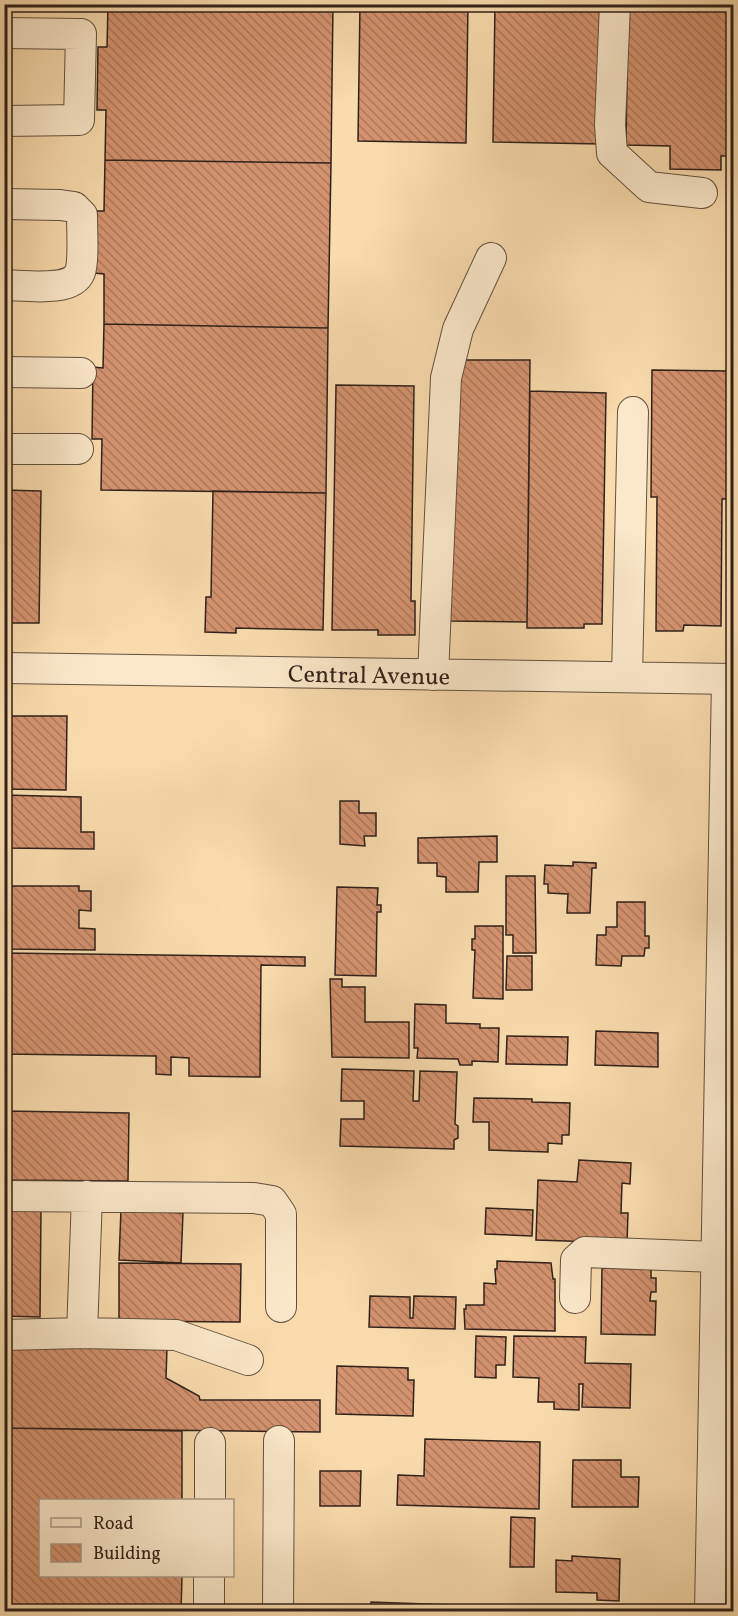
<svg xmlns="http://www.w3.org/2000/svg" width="738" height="1616" viewBox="0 0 738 1616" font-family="Vollkorn,serif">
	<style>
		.building { fill: url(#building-back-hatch); stroke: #312119; stroke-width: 1.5 }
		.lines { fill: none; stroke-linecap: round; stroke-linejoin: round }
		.minor-casing { stroke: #63503e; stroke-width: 32 }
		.minor { stroke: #fbe8ca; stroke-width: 30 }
		.labels { text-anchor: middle; stroke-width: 4.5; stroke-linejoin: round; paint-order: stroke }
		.street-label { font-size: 24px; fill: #312119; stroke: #fbe8ca }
	</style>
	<defs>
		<pattern id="building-back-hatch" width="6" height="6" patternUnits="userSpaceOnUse" patternTransform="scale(1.5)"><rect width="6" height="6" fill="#d49370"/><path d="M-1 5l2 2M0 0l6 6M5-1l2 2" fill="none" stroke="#ad785b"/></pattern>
	</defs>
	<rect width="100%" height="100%" fill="#f9dbad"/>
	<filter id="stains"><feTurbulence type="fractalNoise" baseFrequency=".00333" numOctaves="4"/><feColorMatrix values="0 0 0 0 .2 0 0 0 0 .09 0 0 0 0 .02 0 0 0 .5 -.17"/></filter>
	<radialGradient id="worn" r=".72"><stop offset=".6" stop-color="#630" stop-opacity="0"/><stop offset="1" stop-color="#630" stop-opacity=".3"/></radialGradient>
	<path class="building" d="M108,4H333L331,163L105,160L106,110H97L98,47H107Z
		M360,4H468L466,143L358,141Z
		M495,4H602L601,144L493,142Z
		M628,4H734L733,156H721V170L670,169V146L626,145Z
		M105,160L331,163L328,328L104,324V274L94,273L95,211H104Z
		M104,324L328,328L326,493L101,490L102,439H92L93,367L103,368Z
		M454,360H530L527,622L450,621Z
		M652,370L731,371L729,499H722L721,626L684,625L683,631H656L657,497H651Z
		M336,385L414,386L411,601H415V635H378V630H332Z
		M530,391L606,393L602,624H584V628H527Z
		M4,490L41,491L39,623H4Z
		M213,491L326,493L323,630L236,628V633L205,632L206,597H211Z
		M4,716H67L66,790L4,789Z
		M4,795L81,797V832H94V849L4,848Z
		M340,801H359V813H376V836H364L365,846L340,844Z
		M497,836V862H479L478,892H446V877L437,876V863H418V838Z
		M573,862L596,863V868H592L590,913H567L568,894L548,893V884H544L545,865L573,866Z
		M506,876H535L536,953H513V935H506Z
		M4,886H79V891H91V911L79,910V928L95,929V950L4,949Z
		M337,887L378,888L377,905H381V912H377L376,976L335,975Z
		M617,902H645V936H649V948H645L644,956H622L621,966L596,965L597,935H606V927H617Z
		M475,926H503V999L473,998L475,950H472V939H475Z
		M4,953L305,957V966L261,965L260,1077L189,1076V1058L171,1057V1075L156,1074V1056L4,1054Z
		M507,956H532V990H506Z
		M330,979H342V987H365V1022H409V1058L332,1057Z
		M415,1004L446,1005V1023L480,1024V1028H499L498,1062L472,1061V1065H460L458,1059L417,1058L418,1048H414Z
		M596,1031L658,1033V1067L595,1065Z
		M507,1036L568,1037L567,1065L506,1064Z
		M342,1069L414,1071L413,1101H419L420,1071L457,1072L455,1124L458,1126V1138L454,1140V1149L340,1146L341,1119H364V1101H341Z
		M474,1098L532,1099V1102L570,1103L569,1135H562V1144L548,1143V1152L489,1150V1122H473Z
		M4,1111L129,1113L128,1181L4,1180Z
		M579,1160L631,1163L630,1184L622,1183L621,1213H628L627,1243L536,1240L538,1180L577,1182Z
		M4,1208L41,1209L40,1317L4,1316Z
		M486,1208L533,1210L532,1236L485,1234Z
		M121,1210L183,1213L181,1263L119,1260Z
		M497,1261L551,1263L553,1279H555V1331L465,1329L464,1309H466V1305H484V1283L496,1284L495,1269H497Z
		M119,1263L241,1264L240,1322L119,1321Z
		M602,1268L651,1269V1278H656V1292H651L650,1301H656L655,1335L601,1334Z
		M370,1296L410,1297V1318H413L414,1296L456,1297L455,1329L369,1327Z
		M476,1336L506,1337L505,1365H496V1378L475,1377Z
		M514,1336L586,1337L585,1363L631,1364L630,1408L582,1407L583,1384H579V1410L554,1409V1402H538L539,1378L513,1377Z
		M4,1347L167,1348L166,1378L199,1396L200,1400H320V1432L4,1428Z
		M337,1366L408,1368V1380H414L413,1416L336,1414Z
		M4,1428L182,1431V1500H40V1576H182L181,1612H4Z
		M425,1439L540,1442L539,1509L397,1505L398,1475L424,1476Z
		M573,1460H621V1477H639L638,1507H572Z
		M320,1471H361L360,1506H320Z
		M511,1517L535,1518L534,1567H510Z
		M572,1556L620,1559L619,1601L597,1600V1593L556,1592V1560L572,1561Z
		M371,1602L454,1605V1612H371Z"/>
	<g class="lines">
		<defs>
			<path id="minor" d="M615,4L610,125L612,153L649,187L702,193
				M4,33L81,34L79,120L4,121
				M4,204L60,205L74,207L82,215C82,229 84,261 80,272C72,293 23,285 4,285
				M4,372L81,373
				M4,449H78
				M4,668L734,679
				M433,675L446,378L458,329L491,258
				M627,677L633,412
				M4,1196L254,1198L272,1201L281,1214V1307
				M575,1298L576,1260L585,1252L716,1257
				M82,1333L176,1335L248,1360
				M4,1335L82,1333L87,1196
				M210,1500V1443
				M209,1612V1576
				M278,1612L279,1441
				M710,1612L727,680"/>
		</defs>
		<use href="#minor" class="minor-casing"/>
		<use href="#minor" class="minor"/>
	</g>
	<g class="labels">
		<g class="street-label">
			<text transform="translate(369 675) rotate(1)" y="8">Central Avenue</text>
		</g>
	</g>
	<rect width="738" height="1616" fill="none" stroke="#f9dbad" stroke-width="24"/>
	<rect x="6" y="6" width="726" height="1604" fill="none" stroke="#312119" stroke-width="3"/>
	<rect x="12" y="12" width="714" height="1592" fill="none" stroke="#312119" stroke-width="1.5"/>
	<rect x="39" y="1499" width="195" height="78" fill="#fbe8ca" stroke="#aa9883" stroke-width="1.5"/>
	<rect x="51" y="1518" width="30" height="9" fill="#fbe8ca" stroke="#aa9883" stroke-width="1.5"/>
	<text x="93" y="1529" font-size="18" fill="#312119">Road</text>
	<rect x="51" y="1544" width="30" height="18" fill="url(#building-back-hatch)" stroke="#aa9883" stroke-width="1.5"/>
	<text x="93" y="1559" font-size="18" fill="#312119">Building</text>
	<rect width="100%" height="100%" filter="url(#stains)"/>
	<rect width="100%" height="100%" fill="url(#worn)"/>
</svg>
